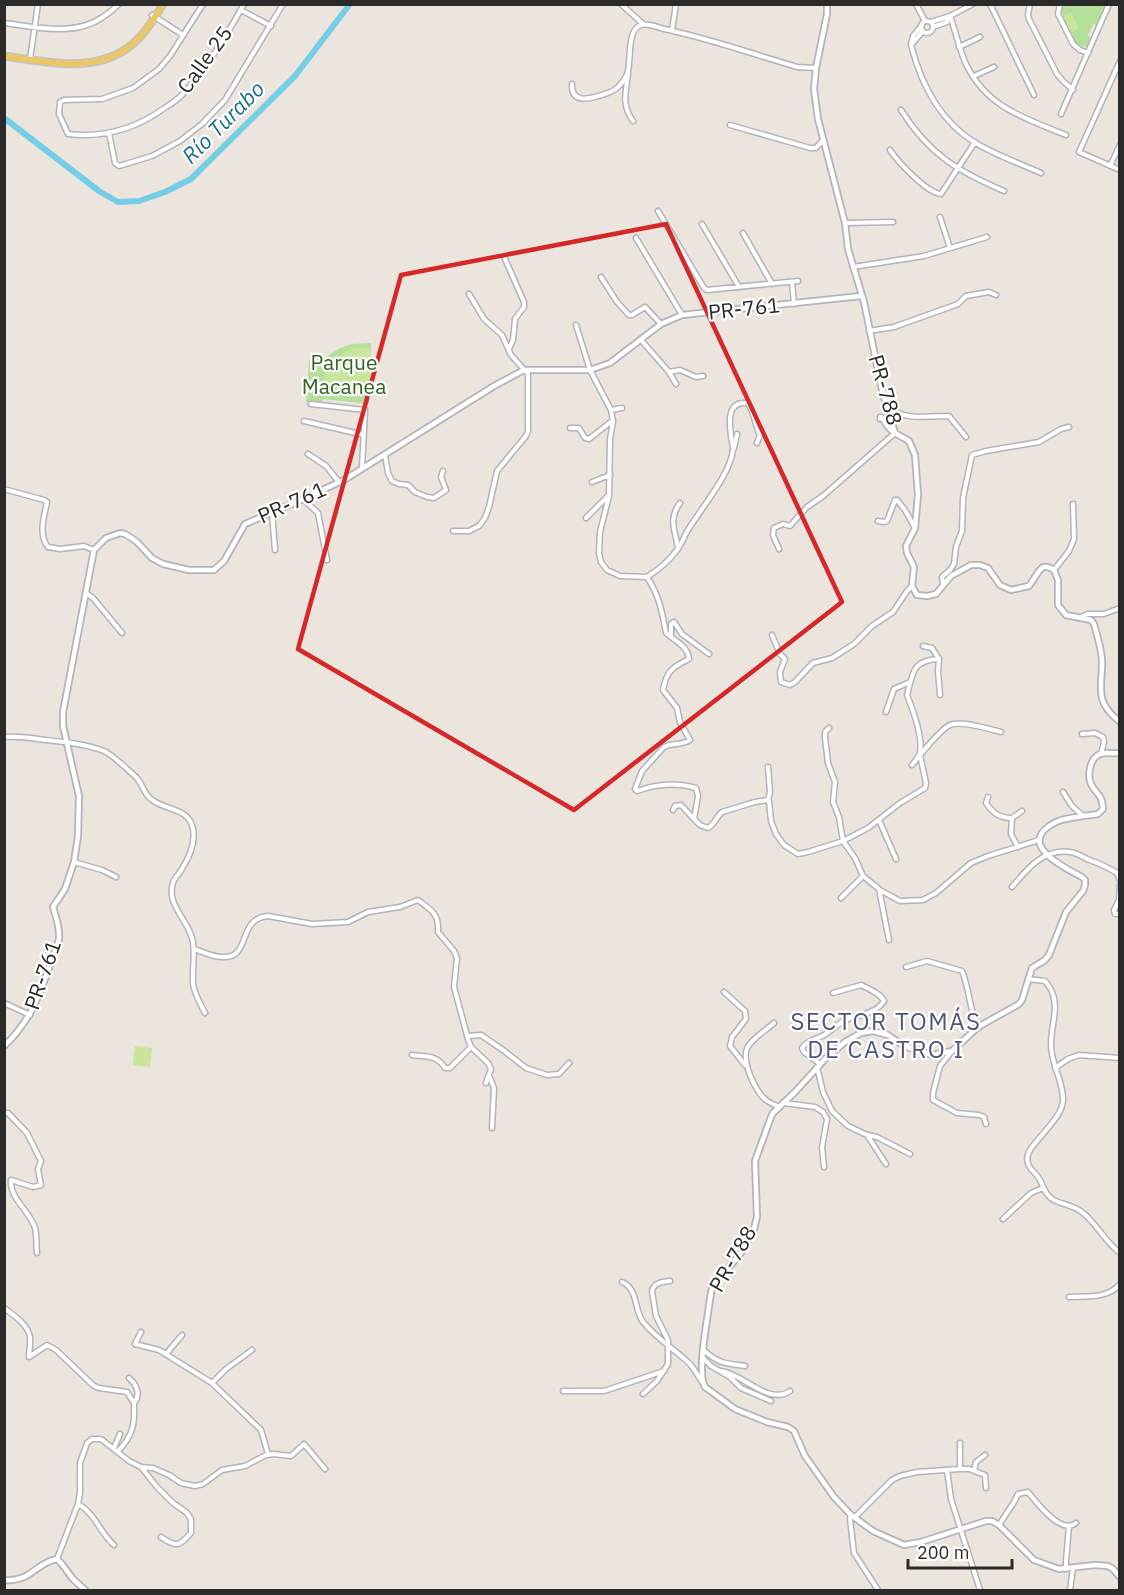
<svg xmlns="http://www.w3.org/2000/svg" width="1124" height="1595" viewBox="0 0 1124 1595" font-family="'IBM Plex Sans',sans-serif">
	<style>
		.green { fill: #b5e09c }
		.pitch { fill: #c7e699 }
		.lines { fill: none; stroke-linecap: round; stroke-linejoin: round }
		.river { stroke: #76cde8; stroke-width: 6 }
		.minor-casing { stroke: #b1b4bd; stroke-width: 7 }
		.tertiary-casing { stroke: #b1b4bd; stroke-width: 8 }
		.primary-casing { stroke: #c3c3c3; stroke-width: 9 }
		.minor { stroke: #fff; stroke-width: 4 }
		.tertiary { stroke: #fff; stroke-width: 4.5 }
		.primary { stroke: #eac764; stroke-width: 6 }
		.marked { fill: none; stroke: #d62828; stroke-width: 4.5; stroke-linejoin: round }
		.labels { text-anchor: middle; stroke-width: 4.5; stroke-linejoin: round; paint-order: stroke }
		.street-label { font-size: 21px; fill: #2a2a2a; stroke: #fff }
		.park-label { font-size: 21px; fill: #2e641e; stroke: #fff }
		.water-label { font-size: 22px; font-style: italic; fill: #146c95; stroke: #fff }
		.quarter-label { font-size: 24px; letter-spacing: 1.5px; fill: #4d5679; stroke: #fff }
	</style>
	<rect width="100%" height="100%" fill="#ece5dd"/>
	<path class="green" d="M1062,5H1106L1097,26L1093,24L1088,36L1092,38L1087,47C1083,46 1081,47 1077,43C1070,37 1060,14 1062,5Z
		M371,343L369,404L323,399L322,404L306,402L309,360L313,358L326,357L340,348L352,344Z"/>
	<path class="pitch" d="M1071,12L1079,29L1071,33L1063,16Z
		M354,348H370L368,396L323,395C324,369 329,358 354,348Z
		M135,1046L152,1048L150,1067L133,1065Z"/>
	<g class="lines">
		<path class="river" d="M4,118L99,191L118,202L139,201L165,192L191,179L295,76L350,4"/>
		<defs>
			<path id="minor" d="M203,4L170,56L159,69L133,88L102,99L64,100L60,102L59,114L68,134C103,138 135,129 163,109C169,105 176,101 182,95C206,70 227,35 244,4
				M621,4L643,24
				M916,4L925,21
				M973,4L950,16C956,32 959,49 966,64C987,108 1025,118 1066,135
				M990,4L1034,95
				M1030,4L1028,15L1029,19L1057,74L1063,81L1073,90
				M1060,4L1058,14L1073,44L1080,50L1088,53
				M241,10L271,26
				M152,15L183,35
				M921 27a6 6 0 1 1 12 0a6 6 0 1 1-12 0Z
				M931,22L950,16L947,22L933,27
				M4,23C37,27 74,37 103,17C109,13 114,9 119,4
				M922,25L913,36L911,45L923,31
				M672,30L676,4
				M911,45C921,84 939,120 974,142C995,155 1019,163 1041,173
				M959,47L980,37
				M30,59L38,4
				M1120,61L1079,152L1120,170
				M628,73C626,93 621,104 633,121
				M974,76L994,67
				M572,84C571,104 589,99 602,95C608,93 615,91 618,87C622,83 627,76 628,71C631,60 627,29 641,25C648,23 657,27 664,29C708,38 753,54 797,67L816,68
				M901,110C929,154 957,171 1004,191
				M1061,114L1109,4
				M730,125L810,148H816L823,140
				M109,133L115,163L119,166L152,156L180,141L202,124L225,100L283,4
				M890,150C898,162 927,193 941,194L975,142
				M1110,166L1120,145
				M658,211L704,288L707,290L798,281
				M940,217L950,248
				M845,223L893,222
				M702,224L739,287
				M743,233L772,284
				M636,238L682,315
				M505,259L524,302V307L515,319L513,340L509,349
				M853,267L924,256L987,237
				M601,277L617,302L629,315H632L645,307L661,324
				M792,282L794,304
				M576,325L590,370L611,410L613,421L610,439L609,496L600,532L599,553L601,562L607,570L620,576L647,577C659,595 662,611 666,633C675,641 688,646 689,659C672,667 666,672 663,690L677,708L680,722L690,740C682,746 672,742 664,747L642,771L635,789L637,791C656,784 676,782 696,788L698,796L694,819L700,825L708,828C715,824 716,817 722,812L755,802L768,800L769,801L771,821L776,834L784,845L798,854L808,852L843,841L868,828L900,803L925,788L926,783L920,755C928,746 940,730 950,725C961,720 989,729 1001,732
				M869,331L894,327L933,313L958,304L966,296L989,292L996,295
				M641,340L669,372L676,384
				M669,372L680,370L696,377L703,376
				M883,390C887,397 889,406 896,411C906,420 936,416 949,416L966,437
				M311,404L365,410L362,468
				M611,410L622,408
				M304,421L364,435
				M570,428H579L585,438L589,439L612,421
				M734,448L737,434
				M308,454L326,466L339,482
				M385,455L388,473L392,481L399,484L408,485L415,492L427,497L434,498L446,490L441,477L443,471
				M592,482L610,475
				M4,489L44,500L47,502C44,517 38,535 48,547L60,549L84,546L94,550
				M303,499L318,513L327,560
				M272,512L275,550
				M586,518L608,496
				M878,521L884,522L887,521L895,500H897L905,510L915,528
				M453,531H469L479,526L485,518L489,507L497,471L526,436L528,431V374L511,355L502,335L484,319L469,294
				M678,548C675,530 668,519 680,503
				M779,549L773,535L774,528L783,524L790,526L807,507L823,496L895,433C889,430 885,424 882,417H880V419
				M1054,570L1069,551L1074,539L1073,504
				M647,577C658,570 669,561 677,550C682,544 684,536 688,530C702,507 730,475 733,450C734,445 731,441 731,436C729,421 727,401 748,403C754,412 755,425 760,435L757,443
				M943,584L942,577L950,570L954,564L956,547L962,531L963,498L972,455L986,451L1039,442L1061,429L1069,427
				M86,593L93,598L122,633
				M1080,618L1087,614H1104L1120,608
				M772,635L780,654L785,659L780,672L781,682L790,685L795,682L813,663L832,658L854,644L872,626L893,612L907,591L912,586
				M671,637V624L674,622L682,634L709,654
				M923,646L932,648L939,659L938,671L940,695
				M886,712L894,689L910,682
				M829,728L825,732V738L828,763L835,782L833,802L839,817L843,841L855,858L863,876L879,889L889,940
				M1082,734L1095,733L1103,737L1104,742L1101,754
				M4,737C18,736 32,738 45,740C65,742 86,744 104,751C113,755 128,770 136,777C142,783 144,794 151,799C165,811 189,807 193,829C196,845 188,859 180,872C178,875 174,879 173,883C166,904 187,919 192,938C196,952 192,968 193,983C194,994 200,1003 205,1013
				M912,765C915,761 919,757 920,753C923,737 913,710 907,695C913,673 912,660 939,659
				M1063,792L1072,806L1083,816
				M988,797L986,803C993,813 999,818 1012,818
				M768,800L770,792L768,767
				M673,810L675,806L681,805L693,818
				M879,820L896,859
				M1018,847L1011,834L1012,818L1022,811
				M74,862L102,870L116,877
				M1120,885L1119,900L1114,910L1115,914H1120
				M1012,887C1027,869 1044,848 1070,852C1076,853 1082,856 1087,859C1098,863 1108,867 1117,873L1120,880
				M880,890L900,901L923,900L936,893L971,863L988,856L1039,840
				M841,898L863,876
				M194,949C203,952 213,957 222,957C252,959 236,919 268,916L312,924L348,922L368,912L400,907L418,900C432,911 439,913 438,932L454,951L457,958L454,987L468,1039L471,1047L488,1063L491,1069L486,1083
				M906,967L927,961L962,971C970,990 969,1010 978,1027
				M1028,979L1045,981C1047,984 1051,988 1052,992C1059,1008 1051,1027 1051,1043C1050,1063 1064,1081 1063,1101C1062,1117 1039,1136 1030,1150C1028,1154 1026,1158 1028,1163C1029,1169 1035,1172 1038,1177C1044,1185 1044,1195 1054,1200C1063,1205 1074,1205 1083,1213C1097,1224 1105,1242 1120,1253
				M724,992L745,1011L746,1019L732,1037L730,1046L745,1065
				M4,1003L30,1015
				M774,1023C766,1030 755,1037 749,1045C739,1057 755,1092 766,1100C770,1103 775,1105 779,1107
				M467,1036L481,1035L503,1050L526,1068L547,1075L559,1074L569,1063
				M952,1051L940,1066L933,1093V1100L957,1113L979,1115L984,1117L986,1124
				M412,1055C427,1057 437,1055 445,1068H450L471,1047
				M820,1064L804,1052L802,1048C806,1041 815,1040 822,1036C829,1033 835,1026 842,1022C856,1014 874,1016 884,1001C880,993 869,989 861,985L833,993
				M817,1067L823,1092L832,1111L848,1126L867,1135L886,1164
				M1055,1068L1068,1059L1079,1055L1120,1058
				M490,1078L494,1088L492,1128
				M784,1103L815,1107L823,1112L827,1119L822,1147L824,1167
				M4,1113H8L27,1133L41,1161L38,1169L41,1185L33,1187L11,1180C9,1198 30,1211 35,1228C37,1235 36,1245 37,1253
				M868,1135L877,1137L910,1154
				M1003,1219L1031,1193L1043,1188
				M622,1282C638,1288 634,1310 643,1322C656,1338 674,1349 689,1363C694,1368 698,1376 702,1382
				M1069,1297C1086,1296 1108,1299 1120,1284
				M4,1308C14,1315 28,1325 30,1337C31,1343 29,1351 29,1357L47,1345L56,1350L94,1386L99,1388L127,1392L134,1403
				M141,1332L135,1344L159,1350L212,1383L261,1430L268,1454
				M703,1350C720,1364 724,1363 745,1366
				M166,1354L182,1335
				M702,1357L711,1366L730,1377L741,1388L771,1401
				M721,1371C742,1373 769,1406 790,1391
				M212,1383L226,1369L252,1350
				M563,1391H604L664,1371
				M643,1394L657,1381L668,1364V1340L656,1316L652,1291C654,1282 663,1282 670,1281
				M114,1448L120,1434
				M118,1451C133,1436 135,1424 134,1403C141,1395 137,1385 129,1378
				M141,1467L157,1487L173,1503L186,1512L191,1519V1533C179,1546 177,1548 161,1537
				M960,1469V1443
				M947,1470L951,1499L980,1590
				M974,1471L976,1462L985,1455
				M78,1504C95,1513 100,1533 114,1545
				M851,1515L850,1519L854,1553L878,1590
				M855,1517L892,1480L900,1476L917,1472L960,1469H969L985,1475L986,1488
				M999,1525L1014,1502L1018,1494L1028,1492C1037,1503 1061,1535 1076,1523
				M57,1559L78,1504L80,1493V1463L87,1443L92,1439H101L129,1461L141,1467L153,1468L169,1475L181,1483L195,1486L203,1484L222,1470L245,1466L266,1455L274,1454L291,1456L304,1444L325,1469
				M1066,1569V1561L1069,1526
				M1070,1590L1073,1568"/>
			<path id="tertiary" d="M827,4V14L816,68L814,89L818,119L845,223L848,249L864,302L882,390L895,433L909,441L915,455L918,495L915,528L906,546L907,553L914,567L912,586L917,595L927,596L936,594L951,576L971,565H980L988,568L1000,585L1011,590L1029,586L1039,571L1043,567H1048L1054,570L1058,580V605L1066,615L1091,620L1094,624C1097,636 1102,649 1102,662C1102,690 1094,701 1120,722
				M1120,753C1114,754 1105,752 1100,754C1090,758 1087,775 1091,784C1097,796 1102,793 1103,809L1098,814C1086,816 1067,817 1056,822C1014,843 1063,867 1082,877L1085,880V885L1083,891L1066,912L1049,955L1045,960L1032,968L1022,1000L1019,1004L978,1027L952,1051L932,1055L904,1046L888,1035L873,1031L861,1033L845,1042L826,1058L794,1093L773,1113L771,1117L755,1161L757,1217L754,1229L741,1253L713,1286L711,1292C709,1311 696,1373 705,1387L735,1409L767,1422L788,1427L794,1431L805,1456L834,1497L851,1515L873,1531L904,1545L921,1542L986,1521H992L999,1525L1034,1560L1059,1569L1095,1565L1108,1566L1113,1569L1120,1577
				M4,1046C29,1023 39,997 50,965C53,957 57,947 59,939C60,928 56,916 53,907L65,889L74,862L78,836L79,796L63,726V712L94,550L106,538L120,533L125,534L136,541L152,558L163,564L189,570H214L224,561L245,524L303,499L344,480L494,386L524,370H590L610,363L661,324L682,315L861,296
				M4,1580C32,1582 35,1563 57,1559L61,1563L73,1579L85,1590"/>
			<path id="primary" d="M4,56C50,62 102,76 138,39C148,29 156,16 163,4"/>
		</defs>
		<use href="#minor" class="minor-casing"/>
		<use href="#tertiary" class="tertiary-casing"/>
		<use href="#primary" class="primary-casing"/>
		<use href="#minor" class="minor"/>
		<use href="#tertiary" class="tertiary"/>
		<use href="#primary" class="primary"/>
	</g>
	<path class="marked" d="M666,224L842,602L574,810L298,649L401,275Z"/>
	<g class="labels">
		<g class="street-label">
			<text transform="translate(205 60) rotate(-54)" y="7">Calle 25</text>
			<text transform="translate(744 309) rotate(-6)" y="7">PR-761</text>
			<text transform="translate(885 390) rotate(74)" y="7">PR-788</text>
			<text transform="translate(292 503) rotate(-24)" y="7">PR-761</text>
			<text transform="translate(43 975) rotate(-71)" y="7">PR-761</text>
			<text transform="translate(733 1259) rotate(-60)" y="7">PR-788</text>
		</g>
		<g class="park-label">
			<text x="344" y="370">Parque<tspan x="344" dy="24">Macanea</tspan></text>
		</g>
		<g class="water-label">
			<text transform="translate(223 122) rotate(-45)" y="8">Río Turabo</text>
		</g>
		<g class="quarter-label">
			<text x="886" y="1030">SECTOR TOMÁS<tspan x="886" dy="28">DE CASTRO I</tspan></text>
		</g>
	</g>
	<rect width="1124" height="1595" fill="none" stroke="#2a2a2a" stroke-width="12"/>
	<path d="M908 1559v9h104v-9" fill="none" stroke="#2a2a2a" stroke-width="3"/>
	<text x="917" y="1559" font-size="18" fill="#2a2a2a" stroke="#ffffff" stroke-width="4.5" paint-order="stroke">200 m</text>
</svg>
